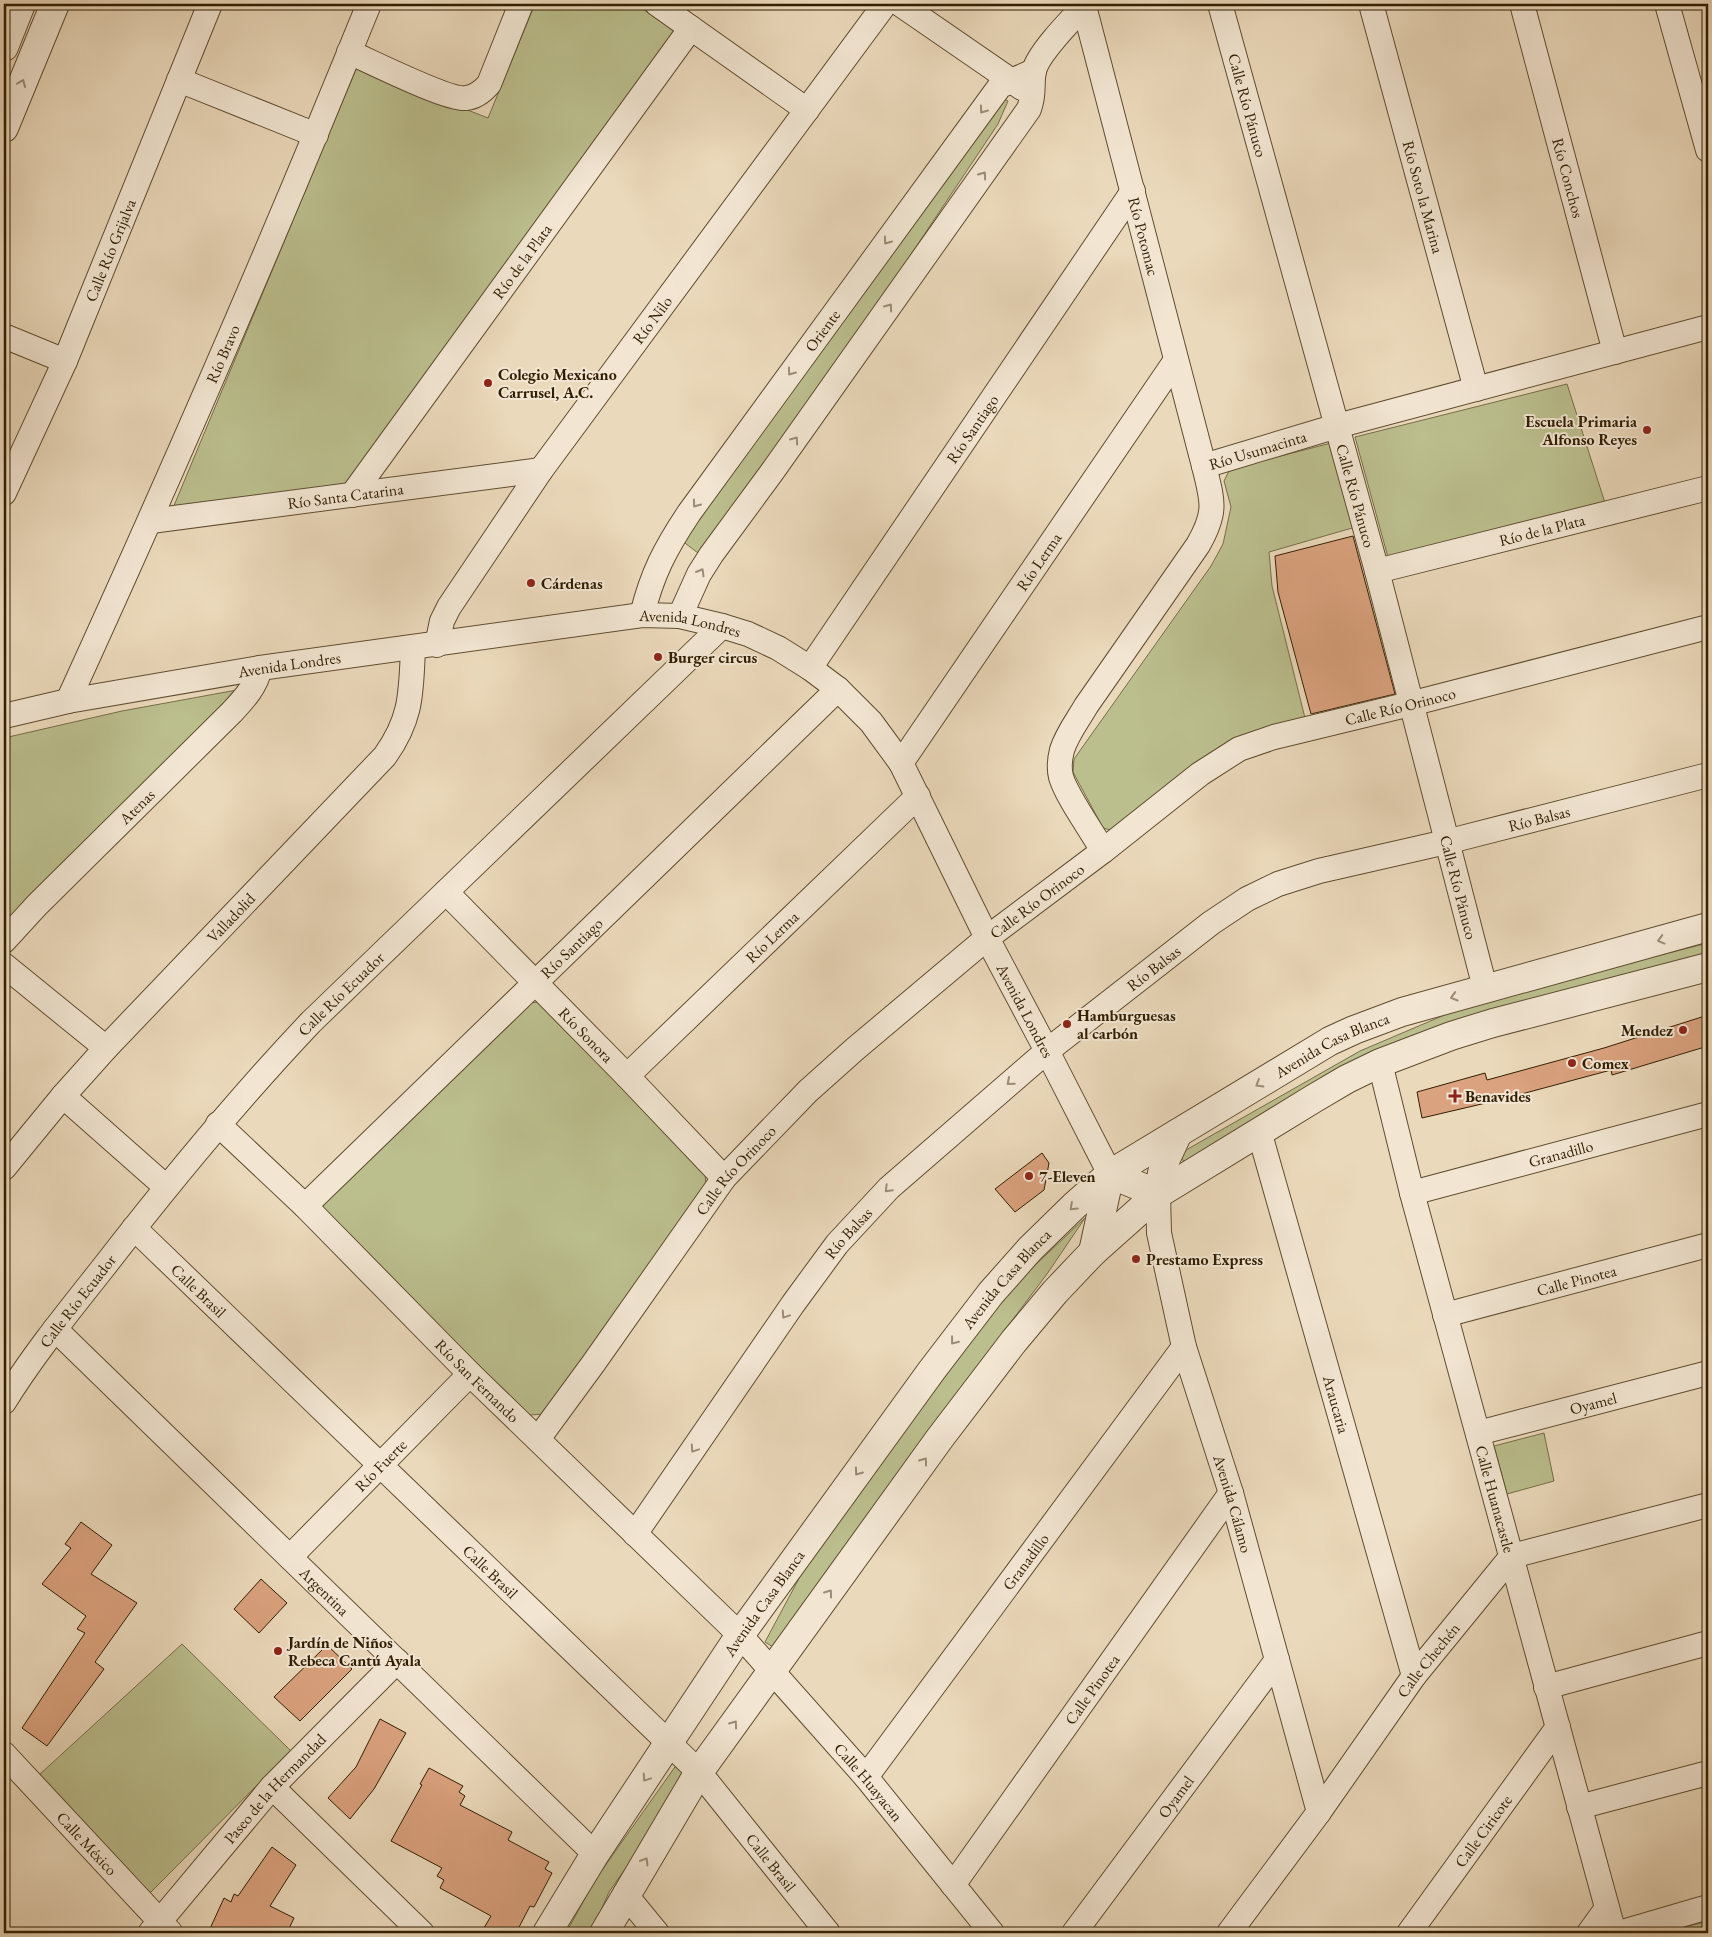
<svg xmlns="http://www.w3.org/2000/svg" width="1712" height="1937" viewBox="0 0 1712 1937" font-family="'EB Garamond',serif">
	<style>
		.green { fill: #bbbe8d; stroke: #766e48 }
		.building { fill: #daa27e; stroke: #311e02 }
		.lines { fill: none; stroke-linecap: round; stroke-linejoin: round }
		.minor-casing { stroke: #604d30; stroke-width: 26 }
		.tertiary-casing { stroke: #604d30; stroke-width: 30 }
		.minor { stroke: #f2e6d3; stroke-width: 24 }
		.tertiary { stroke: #f2e6d3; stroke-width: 28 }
		.oneway { stroke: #9b8c75 }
		.poi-dot { fill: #8f2418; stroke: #f2e6d3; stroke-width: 2 }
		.labels { text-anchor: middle; stroke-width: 4; stroke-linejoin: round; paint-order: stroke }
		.street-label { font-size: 16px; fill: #311e02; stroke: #f2e6d3 }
		.poi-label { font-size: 16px; font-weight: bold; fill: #311e02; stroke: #f2e6d3; text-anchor: start }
	</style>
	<rect width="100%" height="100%" fill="#ebd9bb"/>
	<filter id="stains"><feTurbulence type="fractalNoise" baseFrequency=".004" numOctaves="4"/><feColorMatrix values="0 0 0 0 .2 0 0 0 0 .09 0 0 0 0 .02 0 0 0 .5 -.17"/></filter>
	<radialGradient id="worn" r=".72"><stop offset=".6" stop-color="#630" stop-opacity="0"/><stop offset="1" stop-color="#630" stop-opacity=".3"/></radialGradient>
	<path class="green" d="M535,4H636L676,33L348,486L173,508L357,67L488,118Z
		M999,96L1008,101L998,124L751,494L698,553L677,537Z
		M1567,384L1606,506L1389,561L1355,437Z
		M1339,441L1359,526L1269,552L1272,586L1306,722L1114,831L1103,828L1073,772L1074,759L1211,566L1223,544L1231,507L1224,481L1230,469Z
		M248,688L4,927V738L122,711Z
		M1708,943V957L1468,1019L1188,1163L1181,1159L1186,1150L1360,1051L1475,1002Z
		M540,1002L705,1174L706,1186L544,1414L530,1415L324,1215L322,1199L527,1003Z
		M1085,1218L1047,1274L935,1423L776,1649L765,1642L811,1556L1012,1287Z
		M1544,1433L1554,1481L1507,1494L1494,1446Z
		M182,1644L291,1751L150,1893L39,1775Z
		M677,1764L690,1777L609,1892L591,1933H566L595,1880Z
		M1708,1921V1933H1662Z"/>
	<path class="building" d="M1353,536L1395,694L1311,714L1278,592L1275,556Z
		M1708,1015V1046L1612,1075L1611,1070L1503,1099L1422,1118L1417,1092L1485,1073L1487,1080L1604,1048Z
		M1042,1153L1049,1163L1044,1190L1015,1212L995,1189Z
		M81,1522L112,1545L91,1574L137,1603L95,1662L104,1669L47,1746L22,1728L85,1633L77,1629L86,1616L42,1584L71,1548L65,1544Z
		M261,1579L287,1603L259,1633L234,1609Z
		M327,1645L352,1669L300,1721L274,1697Z
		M380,1719L406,1733L374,1789L350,1819L328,1798L356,1767Z
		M429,1768L463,1786L459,1792L465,1796L460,1805L512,1832L508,1840L549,1862L545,1869L552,1873L534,1907L530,1906L516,1933H481L491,1916L440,1888L444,1880L437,1876L442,1868L391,1841L422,1785L420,1784Z
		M272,1847L296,1865L270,1906L294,1918L287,1933H208L224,1898L231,1902L234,1894L238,1896Z"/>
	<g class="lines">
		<defs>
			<g id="minor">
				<path d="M657,4L807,110"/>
				<path d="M900,4L1022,88"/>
				<path id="s1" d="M1220,4L1377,571L1485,988"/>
				<path id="s2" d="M1371,4L1476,389"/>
				<path id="s3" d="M1522,4L1615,352"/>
				<path d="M1667,4L1708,150"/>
				<path id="s4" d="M1084,6L1204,466C1213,502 1217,512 1198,545L1086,706C1078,720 1067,734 1062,750C1060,758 1059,769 1061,777C1067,797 1092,831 1103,851"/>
				<path d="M349,52C370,61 449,101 466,98C476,97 483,91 489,84L521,4"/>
				<path d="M179,80L316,135"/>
				<path d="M4,336L65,361"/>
				<path id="s5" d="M1204,466L1337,426L1708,327"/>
				<path id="s6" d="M4,493L65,361L210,4"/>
				<path id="s7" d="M352,495L691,28"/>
				<path id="s8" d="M151,521L541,470"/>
				<path id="s9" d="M1377,571L1708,488"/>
				<path id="s10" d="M642,615C652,574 665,549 689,513L1000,86L1034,71"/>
				<path d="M680,616L699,574L711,555L772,472L1029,109C1035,93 1031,85 1034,71C1038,53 1073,18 1086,4"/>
				<path id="s11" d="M437,645L442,621L449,607L541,470L885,4"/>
				<path id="s12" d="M810,668L1133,191"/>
				<path id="s13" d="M68,701C173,471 274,239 369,4"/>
				<path id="s14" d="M4,716L68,701L260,668L642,615L680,616L722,626L748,634L778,648L810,668L838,689L871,722L901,763L987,938L1047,1051L1110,1174"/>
				<path id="s15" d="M901,763L1176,360"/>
				<path id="s16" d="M446,892L627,1076L724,1178"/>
				<path id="s17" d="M4,941L37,905L232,712C245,698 256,686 260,668"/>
				<path d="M4,965L106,1048"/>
				<path id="s18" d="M1380,1063L1412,1193L1614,1933"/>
				<path id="s19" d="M627,1076L918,796"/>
				<path d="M63,1096L166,1187"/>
				<path id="s20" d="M218,1124L305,1206L470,1374L740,1635L866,1777L992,1933"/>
				<path id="s21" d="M1259,1131L1414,1676"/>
				<path id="s22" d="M4,1168L63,1096L106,1048L385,756C412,718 411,693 413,648"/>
				<path id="s23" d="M1412,1193L1708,1114"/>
				<path id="s24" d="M1158,1194L1159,1233L1184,1347L1231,1493L1319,1812"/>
				<path id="s25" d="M305,1206L838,689"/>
				<path id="s26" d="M134,1228L699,1772L828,1933"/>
				<path id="s27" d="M1445,1315L1708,1245"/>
				<path id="s28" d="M55,1329L595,1854"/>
				<path id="s29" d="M4,1402C33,1355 69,1311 103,1268C169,1183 237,1100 311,1022L722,626"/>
				<path id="s30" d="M1478,1433L1708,1373"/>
				<path id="s31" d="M538,1439L593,1364L724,1178L808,1091L855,1049L987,938L1103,851L1200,774L1239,749L1274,737L1410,704L1708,627"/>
				<path id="s32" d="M635,1534L793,1304L837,1244L889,1188L1047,1051L1211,923L1247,899L1278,884L1319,871L1446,842L1708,775"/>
				<path id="s33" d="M290,1557L470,1374"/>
				<path d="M1546,1687L1708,1643"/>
				<path id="s34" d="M4,1754L170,1932"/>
				<path id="s35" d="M866,1777L1184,1347"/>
				<path d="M272,1787L422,1933"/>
				<path d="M1579,1807L1708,1773"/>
				<path id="s36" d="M953,1885L1231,1493"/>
				<path d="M625,1894L657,1933"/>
				<path id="s37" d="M150,1933L272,1787L397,1661"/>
				<path id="s38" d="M1074,1933L1277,1660"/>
				<path id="s39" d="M1229,1933L1319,1812L1414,1676L1512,1556L1708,1505"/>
				<path id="s40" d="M1409,1933L1558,1727"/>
				<path d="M1589,1933L1607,1908"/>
				<path d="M1619,1933L1708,1907"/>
			</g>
			<g id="tertiary">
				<path d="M4,47L21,4"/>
				<path d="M4,128L55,4"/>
				<path d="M1110,1174L1158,1194L1164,1163L1178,1133"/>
				<path d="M1093,1252L1110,1174"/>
				<path id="s41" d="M547,1933L595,1854L740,1635L932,1370L991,1293L1030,1249L1074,1206L1110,1174L1330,1041L1354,1030L1402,1012L1708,927"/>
				<path d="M604,1933L699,1772L940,1438L1014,1341L1055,1292L1093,1252L1158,1194L1313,1099L1347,1079L1380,1063L1451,1036L1493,1023L1708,967"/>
			</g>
		</defs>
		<use href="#minor" class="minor-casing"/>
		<use href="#tertiary" class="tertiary-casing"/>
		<use href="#minor" class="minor"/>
		<use href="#tertiary" class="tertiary"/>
	</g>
	<defs><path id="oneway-chevron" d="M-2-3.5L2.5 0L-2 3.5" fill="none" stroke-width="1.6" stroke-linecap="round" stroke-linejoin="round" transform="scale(1.25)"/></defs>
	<g class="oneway">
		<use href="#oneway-chevron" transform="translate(22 83) rotate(-68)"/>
		<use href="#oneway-chevron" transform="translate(983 110) rotate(126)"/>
		<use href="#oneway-chevron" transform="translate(983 175) rotate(-55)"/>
		<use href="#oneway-chevron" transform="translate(887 241) rotate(126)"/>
		<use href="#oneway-chevron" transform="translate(889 307) rotate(-55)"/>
		<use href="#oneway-chevron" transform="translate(791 372) rotate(126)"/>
		<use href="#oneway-chevron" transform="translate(795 440) rotate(-55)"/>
		<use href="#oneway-chevron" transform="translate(696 504) rotate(126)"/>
		<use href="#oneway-chevron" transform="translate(701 572) rotate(-60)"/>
		<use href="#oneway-chevron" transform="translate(1661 940) rotate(165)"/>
		<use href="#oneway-chevron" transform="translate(1454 997) rotate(164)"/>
		<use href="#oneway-chevron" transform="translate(1010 1082) rotate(139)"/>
		<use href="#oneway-chevron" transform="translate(1259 1084) rotate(149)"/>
		<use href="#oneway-chevron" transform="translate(888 1189) rotate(135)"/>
		<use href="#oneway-chevron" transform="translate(1073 1207) rotate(137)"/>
		<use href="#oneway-chevron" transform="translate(785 1315) rotate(124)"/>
		<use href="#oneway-chevron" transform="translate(954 1341) rotate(128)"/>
		<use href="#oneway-chevron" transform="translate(694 1449) rotate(124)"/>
		<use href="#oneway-chevron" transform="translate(924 1461) rotate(-54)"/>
		<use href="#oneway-chevron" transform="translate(858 1472) rotate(126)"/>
		<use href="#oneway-chevron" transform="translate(829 1593) rotate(-54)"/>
		<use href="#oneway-chevron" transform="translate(734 1724) rotate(-54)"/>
		<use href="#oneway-chevron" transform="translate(646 1778) rotate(124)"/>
		<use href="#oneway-chevron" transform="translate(645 1861) rotate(-59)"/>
	</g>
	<g class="poi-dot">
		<circle cx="488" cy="383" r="5"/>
		<circle cx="1647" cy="430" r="5"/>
		<circle cx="531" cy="583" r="5"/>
		<circle cx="658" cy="657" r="5"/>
		<circle cx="1067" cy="1024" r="5"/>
		<circle cx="1683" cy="1030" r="5"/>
		<circle cx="1572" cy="1063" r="5"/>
		<path d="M1452.5 1088.5h5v5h5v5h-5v5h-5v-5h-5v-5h5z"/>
		<circle cx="1029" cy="1176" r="5"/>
		<circle cx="1136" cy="1259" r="5"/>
		<circle cx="278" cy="1651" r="5"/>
	</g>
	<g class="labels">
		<g class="street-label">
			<text dy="6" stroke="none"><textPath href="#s1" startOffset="105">Calle Río Pánuco</textPath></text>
			<text dy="6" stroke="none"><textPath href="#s3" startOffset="180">Río Conchos</textPath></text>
			<text dy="6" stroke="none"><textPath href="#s2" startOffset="200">Río Soto la Marina</textPath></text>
			<text dy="6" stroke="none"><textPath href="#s4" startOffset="238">Río Potomac</textPath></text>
			<text dy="6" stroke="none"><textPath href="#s6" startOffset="265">Calle Río Grijalva</textPath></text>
			<text dy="6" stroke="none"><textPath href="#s7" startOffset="289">Río de la Plata</textPath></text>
			<text dy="6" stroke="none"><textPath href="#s11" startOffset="392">Río Nilo</textPath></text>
			<text dy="6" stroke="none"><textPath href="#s10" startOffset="339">Oriente</textPath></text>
			<text dy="6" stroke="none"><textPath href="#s13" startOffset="380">Río Bravo</textPath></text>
			<text dy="6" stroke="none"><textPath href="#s12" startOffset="289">Río Santiago</textPath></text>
			<text dy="6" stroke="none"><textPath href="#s5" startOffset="56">Río Usumacinta</textPath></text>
			<text dy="6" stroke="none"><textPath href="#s1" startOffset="510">Calle Río Pánuco</textPath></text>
			<text dy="6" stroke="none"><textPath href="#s8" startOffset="196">Río Santa Catarina</textPath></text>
			<text dy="6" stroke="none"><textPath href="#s9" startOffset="170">Río de la Plata</textPath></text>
			<text dy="6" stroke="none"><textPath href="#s15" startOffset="244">Río Lerma</textPath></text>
			<text dy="6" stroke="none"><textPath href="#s14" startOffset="695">Avenida Londres</textPath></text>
			<text dy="6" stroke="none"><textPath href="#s14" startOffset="290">Avenida Londres</textPath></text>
			<text dy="6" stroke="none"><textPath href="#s31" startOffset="1159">Calle Río Orinoco</textPath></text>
			<text dy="6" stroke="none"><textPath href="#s17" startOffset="189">Atenas</textPath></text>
			<text dy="6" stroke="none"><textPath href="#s32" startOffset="1194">Río Balsas</textPath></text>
			<text dy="6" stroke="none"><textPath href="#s1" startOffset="915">Calle Río Pánuco</textPath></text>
			<text dy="6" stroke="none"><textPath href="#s31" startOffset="739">Calle Río Orinoco</textPath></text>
			<text dy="6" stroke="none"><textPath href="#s22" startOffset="338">Valladolid</textPath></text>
			<text dy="6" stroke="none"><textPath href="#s19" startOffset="201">Río Lerma</textPath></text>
			<text dy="6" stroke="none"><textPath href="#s25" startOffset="371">Río Santiago</textPath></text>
			<text dy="6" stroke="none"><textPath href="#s32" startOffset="774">Río Balsas</textPath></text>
			<text dy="6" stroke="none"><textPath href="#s29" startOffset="530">Calle Río Ecuador</textPath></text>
			<text dy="6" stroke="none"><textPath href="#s14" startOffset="1235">Avenida Londres</textPath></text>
			<text dy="6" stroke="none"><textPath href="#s16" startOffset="200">Río Sonora</textPath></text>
			<text dy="6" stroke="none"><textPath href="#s41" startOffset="1205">Avenida Casa Blanca</textPath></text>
			<text dy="6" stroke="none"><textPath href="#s23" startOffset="154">Granadillo</textPath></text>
			<text dy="6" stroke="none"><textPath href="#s31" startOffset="334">Calle Río Orinoco</textPath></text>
			<text dy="6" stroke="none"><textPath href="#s32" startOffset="369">Río Balsas</textPath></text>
			<text dy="6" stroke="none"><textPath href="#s41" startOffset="800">Avenida Casa Blanca</textPath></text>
			<text dy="6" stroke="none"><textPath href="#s27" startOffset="136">Calle Pinotea</textPath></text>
			<text dy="6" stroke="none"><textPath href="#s26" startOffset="90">Calle Brasil</textPath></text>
			<text dy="6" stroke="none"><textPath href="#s29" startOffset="125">Calle Río Ecuador</textPath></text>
			<text dy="6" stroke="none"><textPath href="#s20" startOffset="365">Río San Fernando</textPath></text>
			<text dy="6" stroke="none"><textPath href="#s30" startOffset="119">Oyamel</textPath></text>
			<text dy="6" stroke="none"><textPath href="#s21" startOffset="284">Araucaria</textPath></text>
			<text dy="6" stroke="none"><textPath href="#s33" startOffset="129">Río Fuerte</textPath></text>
			<text dy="6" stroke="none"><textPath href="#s18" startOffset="451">Calle Huanacastle</textPath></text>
			<text dy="6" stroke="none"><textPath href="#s24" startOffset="320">Avenida Cálamo</textPath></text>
			<text dy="6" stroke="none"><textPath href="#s35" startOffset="268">Granadillo</textPath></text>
			<text dy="6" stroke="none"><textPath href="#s26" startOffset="495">Calle Brasil</textPath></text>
			<text dy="6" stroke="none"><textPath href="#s28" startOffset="376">Argentina</textPath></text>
			<text dy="6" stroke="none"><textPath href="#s41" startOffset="395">Avenida Casa Blanca</textPath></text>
			<text dy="6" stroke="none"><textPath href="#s39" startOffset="338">Calle Chechén</textPath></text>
			<text dy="6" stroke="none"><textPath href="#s36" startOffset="240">Calle Pinotea</textPath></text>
			<text dy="6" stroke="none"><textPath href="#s20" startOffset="926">Calle Huayacan</textPath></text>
			<text dy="6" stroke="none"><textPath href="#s37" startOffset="191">Paseo de la Hermandad</textPath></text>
			<text dy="6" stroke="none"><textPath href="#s38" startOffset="170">Oyamel</textPath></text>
			<text dy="6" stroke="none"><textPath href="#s40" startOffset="126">Calle Ciricote</textPath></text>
			<text dy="6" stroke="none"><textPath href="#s34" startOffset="122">Calle México</textPath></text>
			<text dy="6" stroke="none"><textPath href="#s26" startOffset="900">Calle Brasil</textPath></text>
		</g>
		<g class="poi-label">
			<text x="498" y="380">Colegio Mexicano<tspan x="498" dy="18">Carrusel, A.C.</tspan></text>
			<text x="1637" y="427" text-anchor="end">Escuela Primaria<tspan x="1637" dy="18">Alfonso Reyes</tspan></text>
			<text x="541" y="589">Cárdenas</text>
			<text x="668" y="663">Burger circus</text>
			<text x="1077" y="1021">Hamburguesas<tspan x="1077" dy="18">al carbón</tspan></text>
			<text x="1673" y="1036" text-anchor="end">Mendez</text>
			<text x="1582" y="1069">Comex</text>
			<text x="1465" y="1102">Benavides</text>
			<text x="1039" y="1182">7-Eleven</text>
			<text x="1146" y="1265">Prestamo Express</text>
			<text x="288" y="1648">Jardín de Niños<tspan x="288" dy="18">Rebeca Cantú Ayala</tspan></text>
		</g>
	</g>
	<rect width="1712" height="1937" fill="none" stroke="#ebd9bb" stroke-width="20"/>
	<rect x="5" y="5" width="1702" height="1927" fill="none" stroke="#311e02" stroke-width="2.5"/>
	<rect x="10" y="10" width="1692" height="1917" fill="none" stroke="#311e02"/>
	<rect width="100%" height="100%" filter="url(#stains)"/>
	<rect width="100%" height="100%" fill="url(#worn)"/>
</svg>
